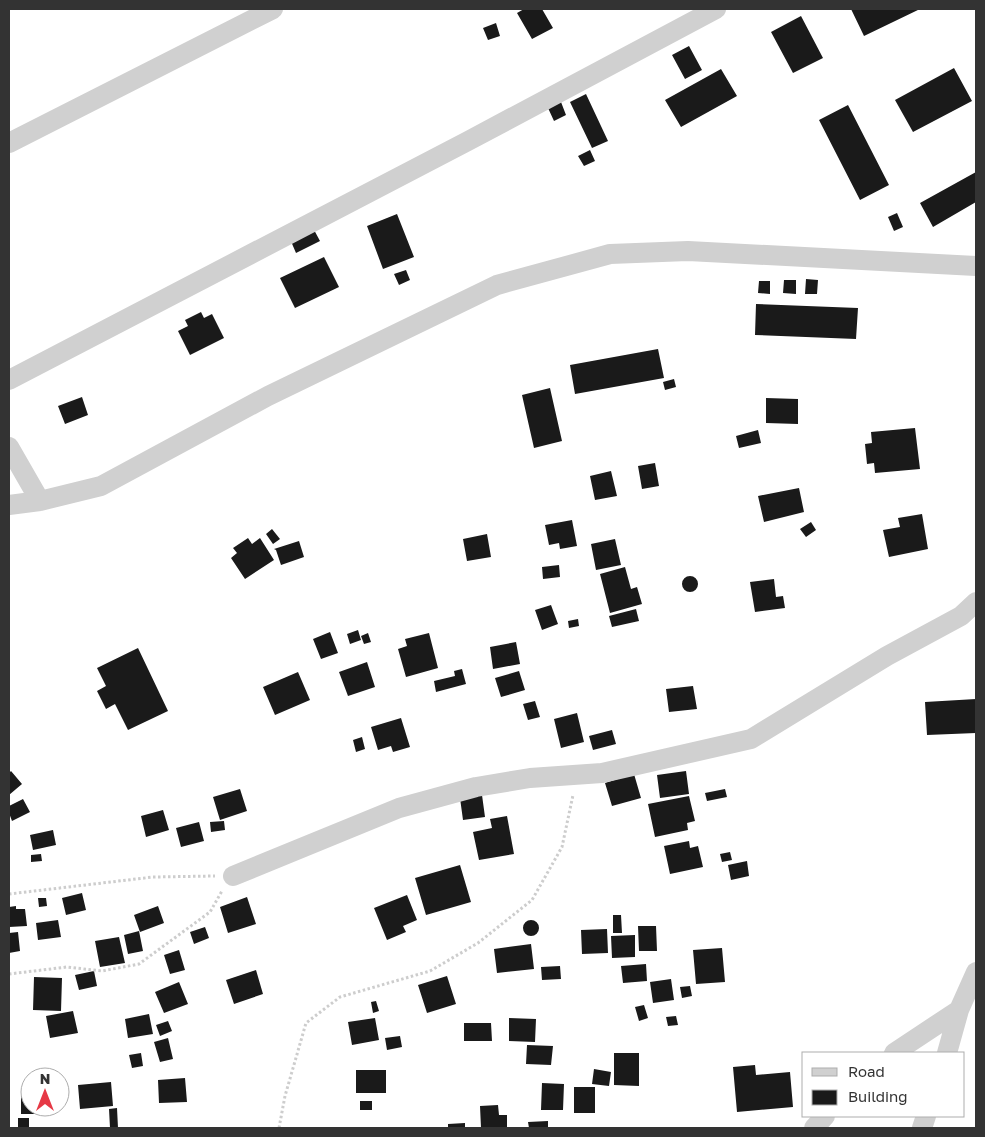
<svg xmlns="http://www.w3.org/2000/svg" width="985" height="1137" viewBox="0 0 985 1137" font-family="'Golos Text',sans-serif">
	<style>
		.building { fill: #1a1a1a }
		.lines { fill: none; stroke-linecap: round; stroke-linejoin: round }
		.path { stroke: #cdcdcd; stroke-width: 3; stroke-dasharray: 2.5 2.5; stroke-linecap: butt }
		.minor { stroke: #d0d0d0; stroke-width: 20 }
	</style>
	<rect width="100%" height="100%" fill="#fff"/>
	<path class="building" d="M524,9H542L553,28L532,39L517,13Z
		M851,9H920L864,36Z
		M801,16L823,58L793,73L771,32Z
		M496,23L500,36L488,40L483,28Z
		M689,46L702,70L685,79L672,55Z
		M954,68L972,101L913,132L895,100Z
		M721,69L737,96L681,127L665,100Z
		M586,94L608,141L592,148L570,102Z
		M561,102L566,115L554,121L548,108Z
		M848,105L889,185L860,200L819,120Z
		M590,150L595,161L584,166L578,156Z
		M976,172V202L933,227L920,203Z
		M897,213L903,227L894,231L888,217Z
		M397,214L414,257L383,269L367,226Z
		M313,228L320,241L296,253L290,239Z
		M324,257L339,287L295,308L280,278Z
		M406,270L410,280L399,285L394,274Z
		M806,279L818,280L817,294H805Z
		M784,280H796V294L783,293Z
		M759,281H770V294L758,293Z
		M756,304L858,308L856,339L755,335Z
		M201,312L204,318L212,314L224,338L190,355L178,331L188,326L185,320Z
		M658,349L664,378L575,394L570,365Z
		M674,379L676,387L665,390L663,382Z
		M550,388L562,441L534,448L522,395Z
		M82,397L88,415L65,424L58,406Z
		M766,398L798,399V424L766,423Z
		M915,428L920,469L875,473L874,463L867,464L865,444L872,443L871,432Z
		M758,430L761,443L739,448L736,436Z
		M655,463L659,486L642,489L638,466Z
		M611,471L617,496L595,500L590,476Z
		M799,488L804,512L764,522L758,496Z
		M922,514L928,549L889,557L883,530L900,527L898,518Z
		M572,520L577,546L560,549L559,543L549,545L545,525Z
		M811,522L816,530L806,537L800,529Z
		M272,529L280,539L273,544L266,534Z
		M487,534L491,557L467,561L463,539Z
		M248,538L252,544L260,538L274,560L245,579L231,558L237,553L233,548Z
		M615,539L621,565L596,570L591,544Z
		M299,541L304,557L281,565L276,550L274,549Z
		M559,565L560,577L543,579L542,567Z
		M625,567L631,589L637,587L642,604L610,613L600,574Z
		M682 584a8 8 0 1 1 16 0a8 8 0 1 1-16 0Z
		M774,579L776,597L783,596L785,608L755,612L750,582Z
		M551,605L558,624L542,630L535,610Z
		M636,609L639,621L612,627L609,616Z
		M578,619L579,626L569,628L568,621Z
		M358,630L361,640L350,644L347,634Z
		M330,632L338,653L321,659L313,639Z
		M368,633L371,642L364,644L361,636Z
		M429,633L438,668L406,677L398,649L407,646L405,639Z
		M516,642L520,664L493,669L490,647Z
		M138,648L168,711L128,730L115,704L106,709L97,691L106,686L97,668Z
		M367,662L375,687L348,696L339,672Z
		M462,669L466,684L436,692L434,681L455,676L454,671Z
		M519,671L525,690L501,697L495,678Z
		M298,672L310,700L275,715L263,687Z
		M693,686L697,709L669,712L666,689Z
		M976,699V733L927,735L925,702Z
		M535,701L540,717L528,720L523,704Z
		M577,713L584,742L561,748L554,719Z
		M401,718L410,747L393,752L391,746L378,750L371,727Z
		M612,730L616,744L593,750L589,736Z
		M362,737L365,749L356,752L353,740Z
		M11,771L22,784L9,795V773Z
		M686,771L689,794L660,798L657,775Z
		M634,774L641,798L612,806L605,783Z
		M240,789L247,811L220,820L213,797Z
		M725,789L727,797L707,801L705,793Z
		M482,795L485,817L463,820L460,798Z
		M689,796L695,821L687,823L688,830L655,837L648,804Z
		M23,799L30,812L12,821L9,813V806Z
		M163,810L169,830L146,837L141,816Z
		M507,816L514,854L479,860L473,832L492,828L490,819Z
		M224,821L225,830L211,832L210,822Z
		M199,822L204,841L181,847L176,828Z
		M53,830L56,845L33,850L30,835Z
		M689,841L690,848L698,846L703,867L670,874L664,846Z
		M730,852L732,860L722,862L720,854Z
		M41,854L42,861L31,862V855Z
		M747,861L749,876L731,880L728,865Z
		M460,865L471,902L426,915L415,878Z
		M82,893L86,910L66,915L62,898Z
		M407,895L417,920L403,926L406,932L387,940L374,908Z
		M247,897L256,924L228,933L220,907Z
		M38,898H46L47,906L39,907Z
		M16,906V909H25L27,926L9,927V907Z
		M158,906L164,923L140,932L134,915Z
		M613,915H621L622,933H613Z
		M58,920L61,937L38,940L36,923Z
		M523 928a8 8 0 1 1 16 0a8 8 0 1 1-16 0Z
		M638,926H656L657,951H639Z
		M205,927L209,938L194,944L190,932Z
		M607,929L608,953L582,954L581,930Z
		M139,931L143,951L128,954L124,935Z
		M18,932L20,951L9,953V933Z
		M635,935V957L612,958L611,936Z
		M119,937L125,963L100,967L95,941Z
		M531,944L534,969L497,973L494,949Z
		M722,948L725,982L696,984L693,950Z
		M179,950L185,970L170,974L164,955Z
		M646,964L647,981L623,983L621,966Z
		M560,966L561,979L542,980L541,967Z
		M256,970L263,994L234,1004L226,980Z
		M94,971L97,986L79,990L75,975Z
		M447,976L456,1004L427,1013L418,985Z
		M34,977L62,978L61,1011L33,1010Z
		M671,979L674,1000L653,1003L650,982Z
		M179,982L188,1004L164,1013L155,992Z
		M690,986L692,996L682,998L680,987Z
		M376,1001L379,1011L373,1013L371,1002Z
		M644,1005L648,1018L639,1021L635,1007Z
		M73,1011L78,1033L50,1038L46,1016Z
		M149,1014L153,1034L128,1038L125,1019Z
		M676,1016L678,1025L668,1026L666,1017Z
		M375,1018L379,1040L352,1045L348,1022Z
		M509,1018L536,1019L535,1042L509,1041Z
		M168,1021L172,1031L160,1036L156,1025Z
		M464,1023H491L492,1041H464Z
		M400,1036L402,1047L387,1050L385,1038Z
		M168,1038L173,1059L160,1062L154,1042Z
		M527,1045L553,1046L551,1065L526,1064Z
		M141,1053L143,1066L132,1068L129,1055Z
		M614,1053H639V1086L614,1085Z
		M755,1065L756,1075L790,1072L793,1107L737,1112L733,1067Z
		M594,1069L611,1072L609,1086L592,1084Z
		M356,1070H386V1093H356Z
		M185,1078L187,1102L159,1103L158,1080Z
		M111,1082L113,1106L80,1109L78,1085Z
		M542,1083L564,1084L563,1110H541Z
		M574,1087H595V1113H574Z
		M21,1096H30V1107H37V1114H21Z
		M360,1101H372V1110H360Z
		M498,1105L499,1115H507V1128H481L480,1106Z
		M117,1108L118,1128H110L109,1109Z
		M18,1118H29V1128H18Z
		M548,1121V1128H529L528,1122Z
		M465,1123V1128H448V1124Z"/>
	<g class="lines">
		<path class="path" d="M9,894L153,877L215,876
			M9,974L67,967L102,971L139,964L210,912L222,891
			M279,1128L285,1096L306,1023L340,997L430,971L478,943L532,900L562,847L573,795"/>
		<path class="minor" d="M9,143L273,9
			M9,380L468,141L716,9
			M9,447L40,501
			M9,505L40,501L101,486L268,396L497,285L610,254L688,251L976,266
			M233,876L399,808L476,787L530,778L602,773L751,739L887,656L961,616L976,602
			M894,1053L959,1010L976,972
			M947,1053L959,1010
			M814,1128L825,1116
			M922,1128L926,1116"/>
	</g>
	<rect width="985" height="1137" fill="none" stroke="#333333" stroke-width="20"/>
	<rect x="802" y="1052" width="162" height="65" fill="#ffffff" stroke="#adadad"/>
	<rect x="812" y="1068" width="25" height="8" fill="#d0d0d0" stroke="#adadad"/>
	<text x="848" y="1077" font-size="15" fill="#333333">Road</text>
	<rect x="812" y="1090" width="25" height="15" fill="#1a1a1a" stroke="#adadad"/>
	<text x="848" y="1102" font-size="15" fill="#333333">Building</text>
	<g transform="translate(45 1092)"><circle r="24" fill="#ffffff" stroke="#adadad"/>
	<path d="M0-4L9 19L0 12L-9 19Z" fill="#e63946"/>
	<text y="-8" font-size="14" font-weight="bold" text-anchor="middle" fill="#333333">N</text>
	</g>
</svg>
